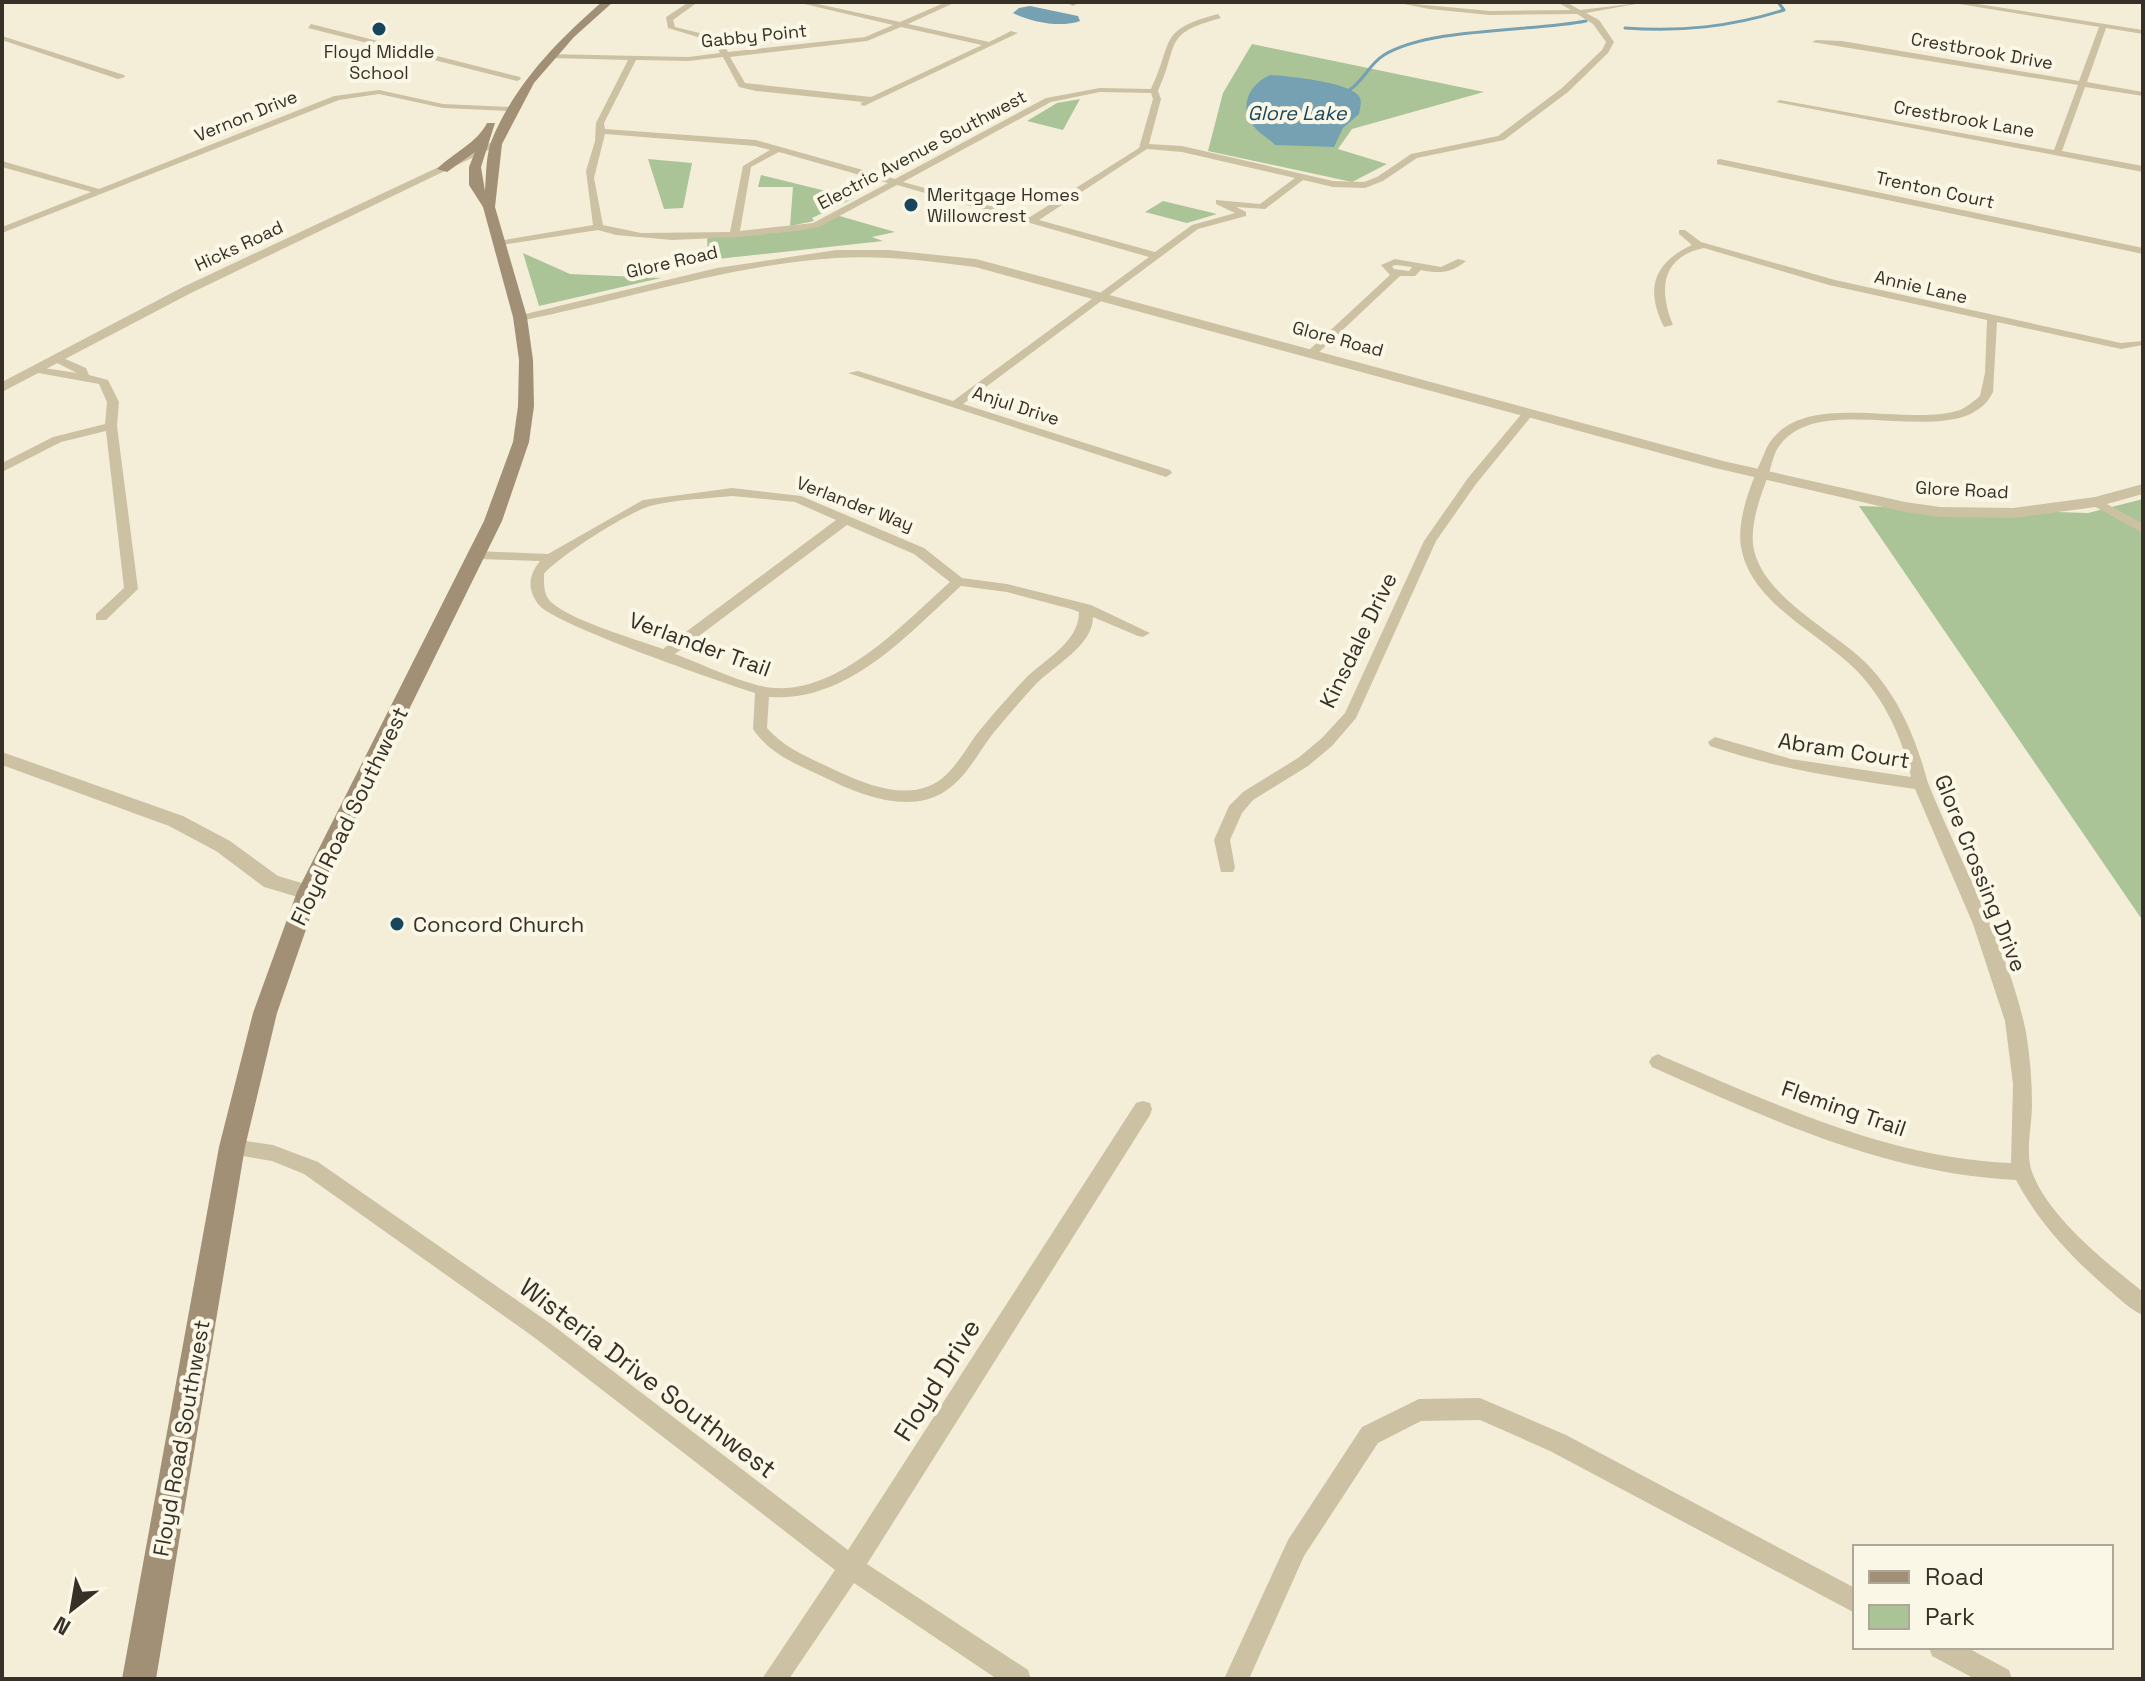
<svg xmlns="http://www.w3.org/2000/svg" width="2145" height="1681" viewBox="0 0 2145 1681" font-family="'Space Grotesk',sans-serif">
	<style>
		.green { fill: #aac497 }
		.water { fill: #75a1b3 }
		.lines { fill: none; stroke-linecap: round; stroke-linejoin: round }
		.stream { stroke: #75a1b3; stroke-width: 3 }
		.minor { fill: #cdc1a4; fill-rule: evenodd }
		.tertiary { fill: #cdc1a4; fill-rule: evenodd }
		.secondary { fill: #a19075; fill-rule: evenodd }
		.poi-dot { fill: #18475d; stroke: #fbf7e6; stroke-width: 3 }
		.labels { text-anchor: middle; stroke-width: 8; stroke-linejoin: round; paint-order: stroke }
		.far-street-label { font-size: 18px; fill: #373026; stroke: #fbf7e6 }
		.far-poi-label { font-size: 18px; fill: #373026; stroke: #fbf7e6 }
		.far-water-label { font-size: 20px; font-style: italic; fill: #18475d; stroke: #fbf7e6 }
		.street-label { font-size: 22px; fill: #373026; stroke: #fbf7e6 }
		.poi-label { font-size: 22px; fill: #373026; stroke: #fbf7e6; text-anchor: start }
		.near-street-label { font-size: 26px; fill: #373026; stroke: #fbf7e6 }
	</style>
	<rect width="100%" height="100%" fill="#f4eed9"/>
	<path class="green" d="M1252,44L1484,92L1352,129L1338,149L1387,164L1352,182L1208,151L1223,93Z
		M1080,99L1063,130L1027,121L1057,103Z
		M648,159L692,163L683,208L664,209Z
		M761,175L854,198L812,218L814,221L790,226L793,187H758Z
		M1163,201L1217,214L1187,223L1145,212Z
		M836,215L895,232L872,237L883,241L708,260L707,235L822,223Z
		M523,253L570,274L661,278L539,306Z
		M2143,499V921L1859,506L2088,513Z"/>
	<path class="water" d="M1030,6L1078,16L1080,21C1061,28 1031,22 1013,13L1019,8Z
		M1270,75C1288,76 1347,82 1358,95C1363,100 1360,107 1359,114L1343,128L1334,147L1275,145C1269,138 1261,135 1255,128C1238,108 1248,85 1270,75Z"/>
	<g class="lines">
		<path class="stream" d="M1625,28C1681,32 1730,27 1784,10L1778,2
			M1349,90C1364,81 1369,64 1384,55C1431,27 1530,32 1586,21"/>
		<path class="minor" d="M689,2H698L673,20L675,27L720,38L728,52L865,37L893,25L796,2H809L900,22L946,2H956L908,24L989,42L1011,31L1018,33L864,106L860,104L863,102L756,91L739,87L723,57L688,61L636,60L604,123L605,129L756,140L895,179L1046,98L1100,88L1151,89C1174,41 1157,30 1218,14L1221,18C1161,34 1180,44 1158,91L1161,99L1149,144L1182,146L1333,181L1364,182L1377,177L1411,154L1498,136L1562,88L1602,50L1606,42L1593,24L1577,14L1490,15L1429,9L1394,2L1490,11L1571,10L1557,2H1566L1580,10L1647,2L1586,13L1599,20L1614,42L1608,53L1568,92L1504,140L1417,158L1383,181L1365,188L1333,187L1303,180L1265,209L1236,207L1246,212V216L1198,229L963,404L1170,470L1172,473L1166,477L848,373L858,371L953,401L1149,257L897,185L819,227L797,231L739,237L672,240L616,235L598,230L495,246V242L498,241L593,225L586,171L595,141L596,123L628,60L550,58L547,54L688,57L720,53L714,42L668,28L666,17ZM901,27L982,45L871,97L745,83L730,57L867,41ZM1100,92L1151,93L1153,99L1139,148L1030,217L903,182L1051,102ZM605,134L755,146L770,150L743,166L730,232L641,233L603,225L594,178ZM1147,149L1182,152L1295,178L1260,204L1216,200V204L1235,213L1192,225L1155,252L1039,220ZM779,152L888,183L813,223L740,231L751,167Z
			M1071,2H1081L1073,6L1069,4Z
			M1947,2H1965L2143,30V34L2106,28L2087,82L2143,92V96L2085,87L2062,151L2143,166V172L1776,102L1780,100L2054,150L2078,85L1812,42L1816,40L1842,41L2079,81L2099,27Z
			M311,24L520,77L521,79L517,81L308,28Z
			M2,36L124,75L125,77L118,79L2,40Z
			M379,90L443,104L512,107L516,109L512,111L443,108L379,94L339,100L2,233V227L91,192L2,167V161L99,189L334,96Z
			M1720,159L2143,248V254L1717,164V160Z
			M1679,230H1685L1701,242L1835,280L2121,343L2143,341V345L2121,349L1997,322L1993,392C1962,457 1823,386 1780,445C1774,452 1772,464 1769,473C1761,495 1751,520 1753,544C1759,596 1834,630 1868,665C1900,699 1916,739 1928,783C1961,865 2008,945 2026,1032C2030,1056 2032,1081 2032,1105C2032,1126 2025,1152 2032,1172C2049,1218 2106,1262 2143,1292V1315C2130,1310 2119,1298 2108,1289C2071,1257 2039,1223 2016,1180C1886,1174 1769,1119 1652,1067L1649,1062L1652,1057L1658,1054L1664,1057C1776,1104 1887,1158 2011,1163L2013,1084L2005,1021L1973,924L1915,789C1845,779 1777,769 1710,746L1708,742L1715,737L1791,759L1911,777C1902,737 1885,700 1856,670C1819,632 1751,604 1741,547C1736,515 1755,475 1767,447C1800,387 1906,428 1960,410C1967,407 1974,401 1980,396L1985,373L1987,320L1829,285L1704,248C1660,257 1659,291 1673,325L1664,327C1645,289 1653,263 1692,245L1679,234Z
			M1395,259L1441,267L1458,259L1466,261C1452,273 1439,274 1421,270L1415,276H1400L1316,355H1308V351L1390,275L1381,265ZM1396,265L1412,267L1409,271L1394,269L1392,266Z
			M53,357H61L86,368L89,375L108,380L119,402L117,426L138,589L106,620H96V614L124,588L106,431L61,442L2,472V463L53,437L105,424L107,402L99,384L33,372L32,370L37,367L77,373L53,361Z
			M1528,410L1534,413L1476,484L1436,541L1356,718L1332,746L1308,766L1253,800L1242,813L1230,840L1235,868L1233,872H1221L1214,840L1229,806L1243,792L1298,758L1322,738L1345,713L1424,541L1468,478L1524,411Z
			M732,488L801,496L924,548L962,578L1007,584L1091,605L1150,633L1143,637L1138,636L1093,617C1093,646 1053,666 1035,685C1020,701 1005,719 991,736C977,755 965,779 944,792C909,814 860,795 828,779C799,765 771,756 753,729L755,693C721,682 555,625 539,605C527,590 528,576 540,561L477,559L471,555L477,551L548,554L643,500ZM732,496L795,502L836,520L663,649C635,639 573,621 552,603C543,595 544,584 544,574C559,556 627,513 650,506C676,499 706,499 732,496ZM847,525L914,554L950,582C904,623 841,692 775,688C749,687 702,664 675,654ZM961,586L1007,592L1071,609L1079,612C1079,643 1044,659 1024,680C1007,698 991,716 976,735C967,748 958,763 947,774C917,804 872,787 839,772C813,759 786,750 767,728L769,697C848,703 908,634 961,586Z
			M2096,498L2143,524V533L2092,505V499Z
			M1143,1101L1150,1103L1152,1109L1150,1115L867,1564L1028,1670L1031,1679H997L854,1583L789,1679H762L835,1570L535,1338L304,1174L272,1161L225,1153L222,1147L225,1141L232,1139L273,1145L318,1162L551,1324L848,1550L1136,1103Z
			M1480,1398L1566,1435L1855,1588V1613L1550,1451L1480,1420L1421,1421L1378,1443L1304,1556L1249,1679H1224L1288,1540L1362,1427L1419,1399Z
			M1929,1647H1966L2009,1670L2012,1679H1975L1932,1656Z"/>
		<path class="tertiary" d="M492,142L501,144L191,293L2,392V382L183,287Z
			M836,250H889L976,259L1723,461L1905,502L1940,507L2013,508L2095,497L2143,484V494L2096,507L2013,518L1940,517L1905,512L1715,468L975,267C929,261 882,255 836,258C728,265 625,300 520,321L513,317L717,268Z
			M2,752L183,816L230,841L278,876L315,887L318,892L315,897L308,900L264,887L216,851L169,826L2,765Z"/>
		<path class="secondary" d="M602,2H613L574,37L534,83L502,144L495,207L527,317L533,360L534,406L529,442L502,521L319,892L277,1013L245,1147L156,1679H122L219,1147L253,1013L297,892L484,521L513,442L518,406L519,360L513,317L483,207L469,185V167L475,152L447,172L437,169C453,153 477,143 487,123H495L481,167L485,191C486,176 486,156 491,142C514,85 557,41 602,2Z"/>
	</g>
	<g class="poi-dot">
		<circle cx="379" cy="29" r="8"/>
		<circle cx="911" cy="205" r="8"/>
		<circle cx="397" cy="924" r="8"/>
	</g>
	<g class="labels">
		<g class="far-street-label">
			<text transform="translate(754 36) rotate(-6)" y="6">Gabby Point</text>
			<text transform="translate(1982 51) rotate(10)" y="6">Crestbrook Drive</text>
			<text transform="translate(246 116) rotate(-22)" y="6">Vernon Drive</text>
			<text transform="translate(1964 119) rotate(10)" y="6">Crestbrook Lane</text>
			<text transform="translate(922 150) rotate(-28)" y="6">Electric Avenue Southwest</text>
			<text transform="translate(1935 190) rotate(12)" y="6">Trenton Court</text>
			<text transform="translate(239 246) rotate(-25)" y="6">Hicks Road</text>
			<text transform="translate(672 262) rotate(-13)" y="6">Glore Road</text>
			<text transform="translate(1921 287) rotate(13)" y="6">Annie Lane</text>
			<text transform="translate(1338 339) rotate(15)" y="6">Glore Road</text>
			<text transform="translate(1016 406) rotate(18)" y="6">Anjul Drive</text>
			<text transform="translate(1962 490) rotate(3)" y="6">Glore Road</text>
			<text transform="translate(855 504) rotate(21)" y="6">Verlander Way</text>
		</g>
		<g class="far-poi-label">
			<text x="379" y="58">Floyd Middle<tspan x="379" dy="21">School</tspan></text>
			<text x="927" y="201" text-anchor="start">Meritgage Homes<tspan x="927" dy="21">Willowcrest</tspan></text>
		</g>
		<g class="far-water-label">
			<text x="1297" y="120">Glore Lake</text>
		</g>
		<g class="street-label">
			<text transform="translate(1358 640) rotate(-64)" y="8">Kinsdale Drive</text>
			<text transform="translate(700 644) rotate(20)" y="8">Verlander Trail</text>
			<text transform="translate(1844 750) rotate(9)" y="8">Abram Court</text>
			<text transform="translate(349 816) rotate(-64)" y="8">Floyd Road Southwest</text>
			<text transform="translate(1981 873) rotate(68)" y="8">Glore Crossing Drive</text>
			<text transform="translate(1844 1108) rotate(19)" y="8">Fleming Trail</text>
			<text transform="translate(181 1438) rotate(-80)" y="8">Floyd Road Southwest</text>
		</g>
		<g class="poi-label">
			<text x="413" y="932">Concord Church</text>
		</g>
		<g class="near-street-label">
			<text transform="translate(648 1378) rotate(37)" y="9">Wisteria Drive Southwest</text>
			<text transform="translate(937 1380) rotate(-58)" y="9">Floyd Drive</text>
		</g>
	</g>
	<rect width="2145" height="1681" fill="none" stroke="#373026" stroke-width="8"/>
	<rect x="1853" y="1545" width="260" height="104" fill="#fbf7e6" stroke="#ada799" stroke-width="2"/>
	<rect x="1869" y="1571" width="40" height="12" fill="#a19075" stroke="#ada799" stroke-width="2"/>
	<text x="1925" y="1585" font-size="24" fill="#373026">Road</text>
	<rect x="1869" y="1605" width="40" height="24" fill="#aac497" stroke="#ada799" stroke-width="2"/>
	<text x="1925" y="1625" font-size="24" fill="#373026">Park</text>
	<g transform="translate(72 1609) rotate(211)" stroke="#fbf7e6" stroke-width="6" paint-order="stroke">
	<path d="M0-6L14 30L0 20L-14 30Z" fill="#373026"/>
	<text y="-12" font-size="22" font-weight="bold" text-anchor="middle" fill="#373026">N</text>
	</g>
</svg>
